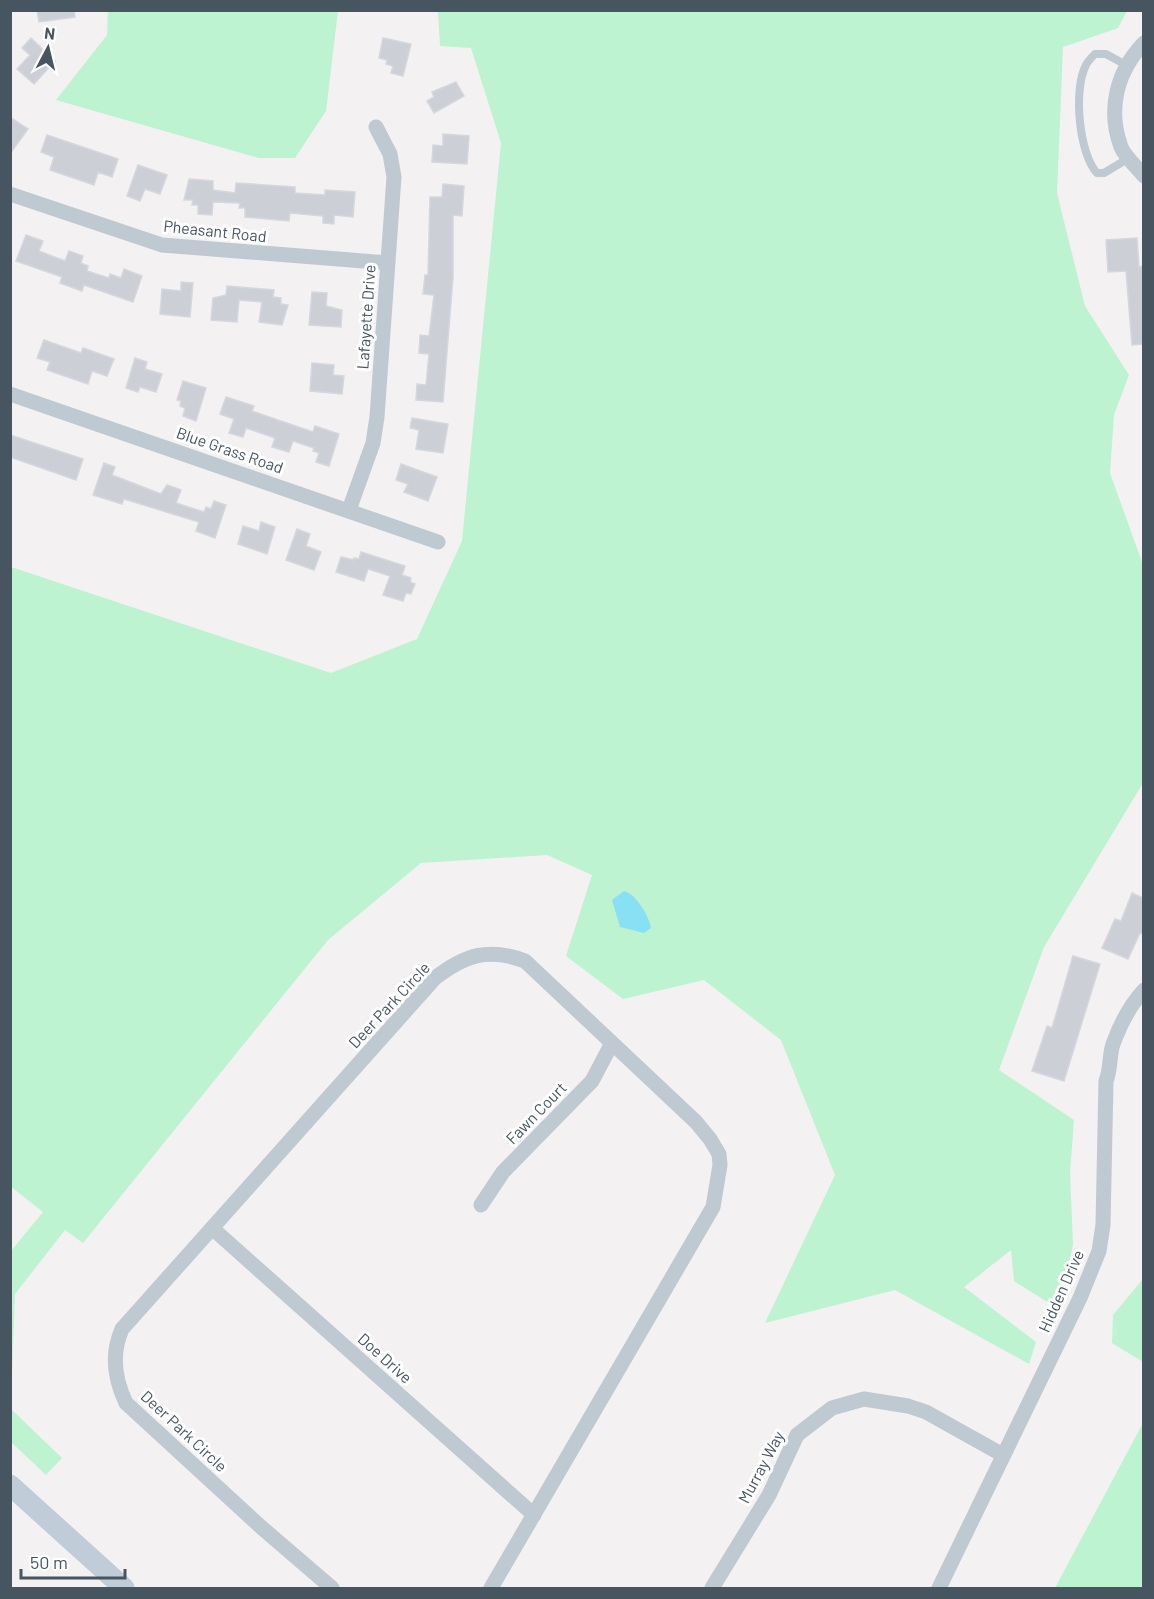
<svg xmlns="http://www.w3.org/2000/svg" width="1154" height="1599" viewBox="0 0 1154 1599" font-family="Barlow,sans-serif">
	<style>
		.green { fill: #bdf3d0 }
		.water { fill: #87e0f3 }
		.building { fill: #ccd0d6; stroke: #d4d7dd; stroke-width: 1.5 }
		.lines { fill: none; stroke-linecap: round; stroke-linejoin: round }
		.lane { stroke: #bec9d1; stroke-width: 8 }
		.street { stroke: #bec9d1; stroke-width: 15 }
		.secondary { stroke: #c0cdd9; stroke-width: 21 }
		.labels { text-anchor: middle; stroke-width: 6; stroke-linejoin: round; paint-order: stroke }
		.street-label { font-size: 16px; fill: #475560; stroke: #fff }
	</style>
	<rect width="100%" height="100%" fill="#f3f1f1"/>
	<path class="green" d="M108,11H338L326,111L295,158H259L56,100L107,35Z
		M438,11H1127L1118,28L1063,47L1057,193L1085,306L1129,375L1114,415L1110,473L1143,565V783L1044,947L999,1070L1074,1120L1070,1173L1073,1244L1060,1310L1014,1281L1011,1250L964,1287L1036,1342L1029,1364L895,1290L765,1323L835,1175L781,1040L704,980L623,999L566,956L592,875L547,855L421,863L328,940L83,1243L65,1230L15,1294L11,1404V1251L43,1212L10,1186L11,567L331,673L417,639L462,541L501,143L471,48L440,46Z
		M1143,1279V1362L1112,1343L1113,1315Z
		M11,1409L62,1458L46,1475L11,1442Z
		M1143,1423V1588H1055Z"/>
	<path class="water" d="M624,891C636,894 649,916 651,928L644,933L620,927L612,900Z"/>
	<path class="building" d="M37,10H74L75,17L39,22Z
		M31,38L55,61L34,84L17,69L30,55L22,48Z
		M383,38L411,44L403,76L391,73L393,66L386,64L387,60L379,58Z
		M456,82L464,96L434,113L427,101L434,97L432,92Z
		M10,117L28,129L10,154Z
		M443,134L469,136L467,164L432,162L433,145L443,146Z
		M47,135L118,159L112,177L98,172L94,185L50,170L54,157L41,152Z
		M138,165L167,175L160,194L145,189L140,201L127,196Z
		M189,179L213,181V190L235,193L236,183L295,187V193L325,195V190L355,192L353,217L334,215V224L323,223V216L290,213L289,221L245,217V208H239L240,203L213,202L212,215L198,214V205H192L193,200H184Z
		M443,184L464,186L462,216L453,215V277L443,402L416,400L417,384L426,385L429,354L419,353L420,335L429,336L434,295L423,294L425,275H428L430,197H442Z
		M26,235L43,241L39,251L65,261L69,251L83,256L81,263L88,266L87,271L109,278L110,274L121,278L124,269L142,276L133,302L84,285L82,291L60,283L62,277L16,261Z
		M1137,238L1139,267L1143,266V344L1132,345L1126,271L1108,272L1106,240Z
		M181,282L193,283L190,317L160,314L162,289L181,291Z
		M227,286L274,290L273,297L281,298V304L288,305L282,325L259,322L262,302L239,300L237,322L211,320L213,298L226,295Z
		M312,292L327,293L326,306L342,310L341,327L309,325Z
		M44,340L81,353L83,348L114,359L107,376L92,371L88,384L47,370L50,362L37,358Z
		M135,358L147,362L145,369L162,374L156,392L140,387L138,392L126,388Z
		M312,363L334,365L333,375L344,376L342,394L310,391Z
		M183,381L206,388L196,421L183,416L185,408L180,406L181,401L177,400Z
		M226,397L254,406L252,411L313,432L315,426L339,434L329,466L316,462L319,453L313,451L314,448L293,441L289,452L272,447L275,438L246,428L243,437L229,433L234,419L220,414Z
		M412,418L448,424L443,453L416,449L419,430L410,428Z
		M10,435L83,459L76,480L10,457Z
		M104,463L115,467L112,475L161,494L167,485L181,490L176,503L204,512L206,507L211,509L214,501L226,505L215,538L196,531L199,522L124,499L122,504L93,495Z
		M401,464L437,477L428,501L404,492L408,484L396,480Z
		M261,522L275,527L267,554L238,544L243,526L259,531Z
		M297,529L310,534L306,546L321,552L314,570L286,560Z
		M361,552L405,566L402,575L411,578L410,582L415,584L411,594L406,593L403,601L383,595L390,576L368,569L364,581L336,572L341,557L354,560V558L359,559Z
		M1132,893L1143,898V934L1140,933L1128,959L1102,948L1115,919L1121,921Z
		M1073,956L1100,964L1064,1081L1032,1071L1047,1026L1052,1028Z"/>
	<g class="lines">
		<path class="lane" d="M1126,65L1106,54H1095C1092,57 1088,61 1086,65C1073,89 1079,154 1097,173H1104L1129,158"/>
		<path class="street" d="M1144,43C1117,71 1107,109 1121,147C1125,157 1137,167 1144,176
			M10,194L162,245L388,263
			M10,394L438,542
			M349,510L373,443L377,417L394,177L390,154L376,127
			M481,1205L503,1172L592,1081L612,1043
			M212,1228L534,1515
			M332,1588L261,1527L126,1403C114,1378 111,1354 122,1329L435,978C465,955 488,947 525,961L696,1122L710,1139L719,1154L720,1165L713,1207L491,1588
			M712,1588L769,1495L797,1435L832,1408L864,1399L908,1406L926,1412L1003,1455
			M939,1588L1080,1298L1099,1251L1103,1225L1106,1081C1111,1069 1109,1056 1113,1044C1120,1025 1130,1005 1144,990"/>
		<path class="secondary" d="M10,1485L124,1588"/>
	</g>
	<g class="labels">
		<g class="street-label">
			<text transform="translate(215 231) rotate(6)" y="6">Pheasant Road</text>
			<text transform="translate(366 317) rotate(-86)" y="6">Lafayette Drive</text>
			<text transform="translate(230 450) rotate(19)" y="6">Blue Grass Road</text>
			<text transform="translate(389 1005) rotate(-47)" y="6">Deer Park Circle</text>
			<text transform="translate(536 1113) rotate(-46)" y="6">Fawn Court</text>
			<text transform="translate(1061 1291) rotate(-66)" y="6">Hidden Drive</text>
			<text transform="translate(385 1358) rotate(42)" y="6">Doe Drive</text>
			<text transform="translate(184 1431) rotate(43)" y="6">Deer Park Circle</text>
			<text transform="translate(761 1467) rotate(-62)" y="6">Murray Way</text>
		</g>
	</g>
	<rect width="1154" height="1599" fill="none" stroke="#475560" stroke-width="24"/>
	<g transform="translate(48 48) rotate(7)" stroke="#ffffff" stroke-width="4.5" paint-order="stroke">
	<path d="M0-4.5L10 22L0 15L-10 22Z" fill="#475560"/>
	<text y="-9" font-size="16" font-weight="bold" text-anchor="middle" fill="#475560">N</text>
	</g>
	<path d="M21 1569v9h104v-9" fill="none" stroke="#475560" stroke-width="3"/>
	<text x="30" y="1569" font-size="18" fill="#475560" stroke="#ffffff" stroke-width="4.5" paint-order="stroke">50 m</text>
</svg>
